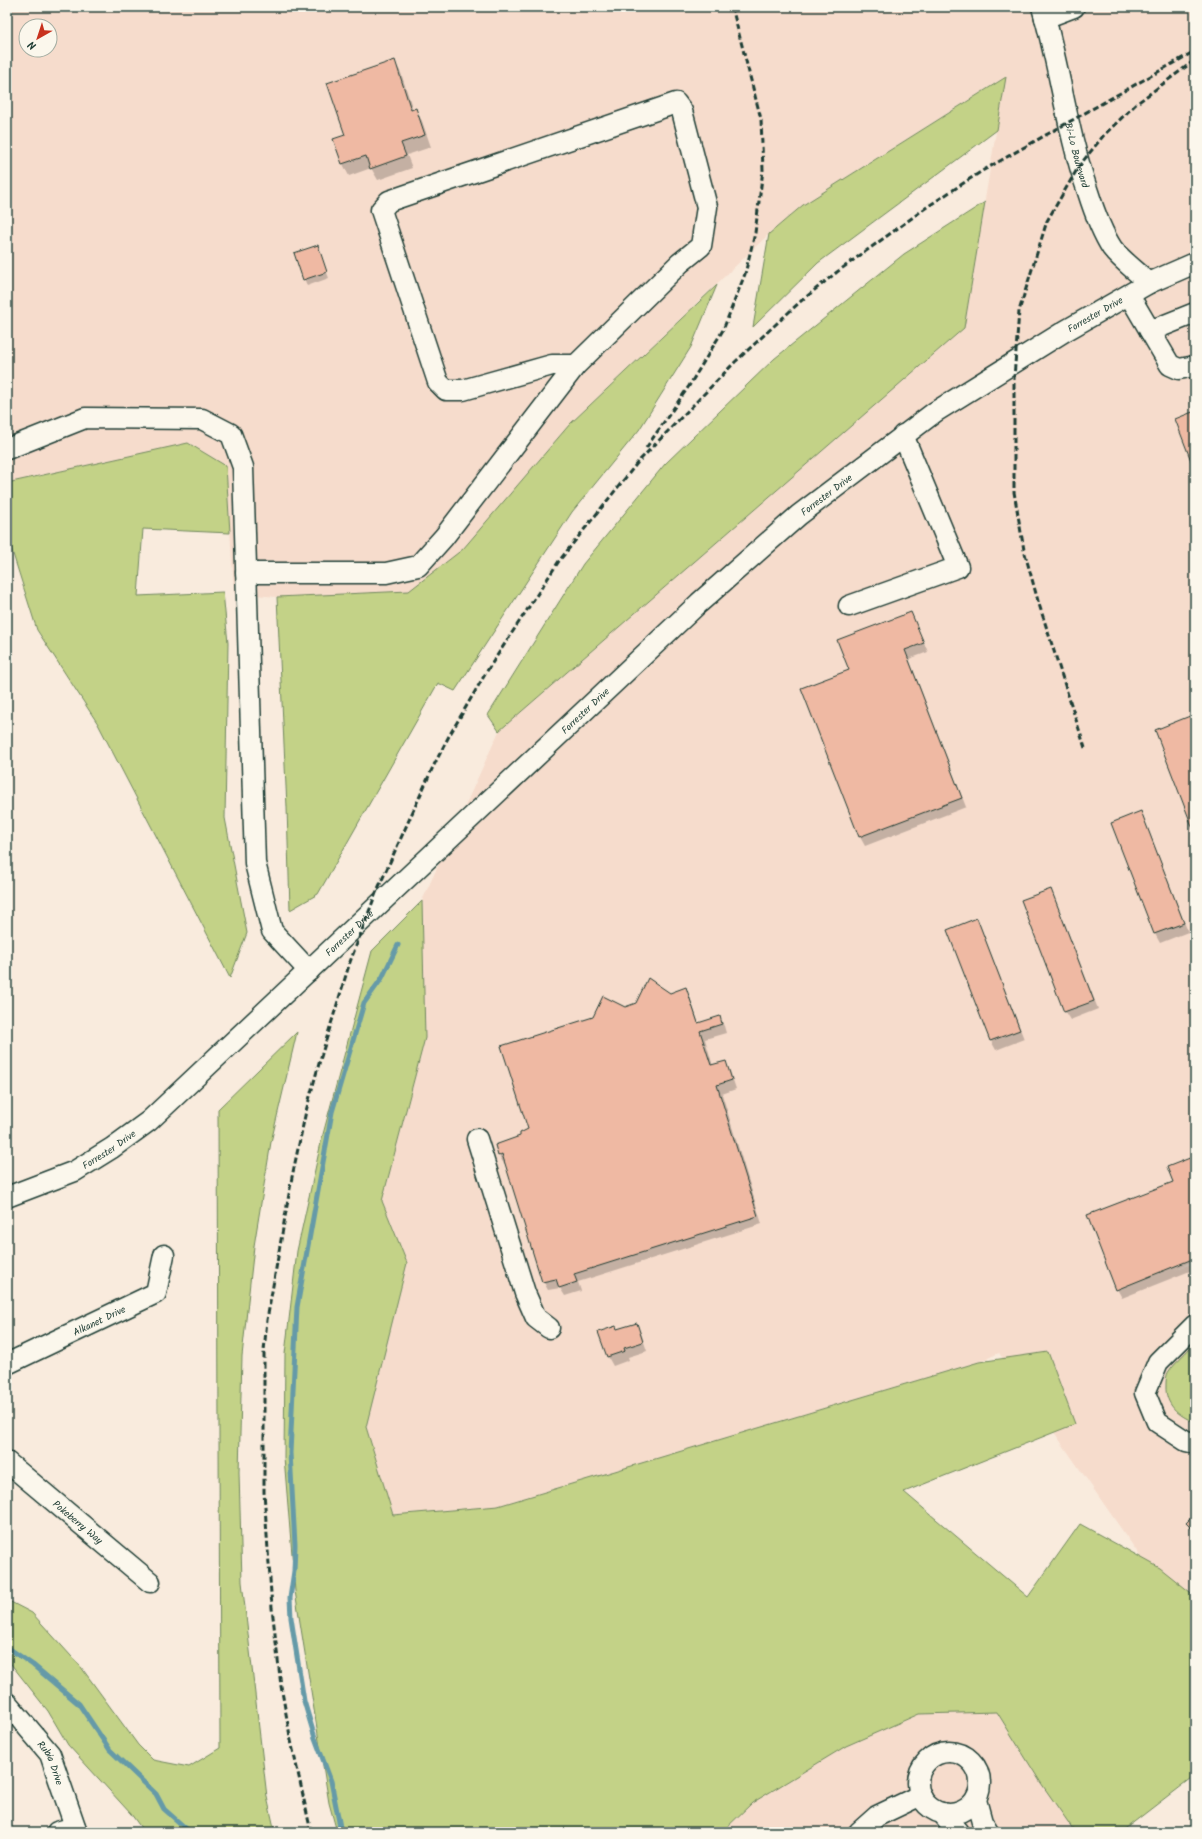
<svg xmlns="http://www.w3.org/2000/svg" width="1202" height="1839" viewBox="0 0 1202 1839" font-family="Kalam,sans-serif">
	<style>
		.built { fill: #f6dccc; fill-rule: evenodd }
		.green { fill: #c3d287; stroke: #71885e }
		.shadow { fill: #0003 }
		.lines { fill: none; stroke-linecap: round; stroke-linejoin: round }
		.stream { stroke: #659aa8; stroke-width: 5 }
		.building { fill: #efb9a3; stroke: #1f3d34 }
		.minor-casing { stroke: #1f3d34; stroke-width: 23 }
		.minor { stroke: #fbf7ec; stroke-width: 20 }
		.rail { stroke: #1f3d34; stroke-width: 3; stroke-dasharray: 6 3; stroke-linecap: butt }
		.labels { text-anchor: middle; stroke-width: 4; stroke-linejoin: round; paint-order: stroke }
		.street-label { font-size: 10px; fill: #1f3d34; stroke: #fbf7ec }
	</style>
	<rect width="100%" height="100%" fill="#f9ebdd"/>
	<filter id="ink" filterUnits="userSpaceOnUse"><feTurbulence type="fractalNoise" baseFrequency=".025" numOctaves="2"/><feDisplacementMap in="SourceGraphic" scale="8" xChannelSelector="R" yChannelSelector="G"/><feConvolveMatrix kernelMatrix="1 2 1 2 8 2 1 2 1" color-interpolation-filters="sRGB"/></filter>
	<g filter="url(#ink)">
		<path class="built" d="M7,7H1195V1260L1174,1270L1195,1263V1635L999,1353L979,1362L498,1506L393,1515L366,1427L407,1263L382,1201L425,1038L422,901L499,731L964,328L1005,77L803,205L769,234L570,424L463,549L409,592L277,597L234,593L226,466L189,443L7,483ZM26,26H50V50H26Z
			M997,1712L1041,1783L1075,1832H722L752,1803L846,1746L919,1714Z"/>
		<path class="green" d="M1006,77L997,130L818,263L753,327L769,234L803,205Z
			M985,202L964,328L499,731L488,715L583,564L665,464L774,359L904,254Z
			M717,285L691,347L639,430L572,512L455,691L438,683L318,894L290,910L287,807L277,597L409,591L463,549L570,424Z
			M188,443L226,466L230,533L143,529L138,596L223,592L228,643L225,818L247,933L230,978L98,724L37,630L7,535V483Z
			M422,901L425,1038L382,1201L407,1263L366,1427L393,1515L498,1506L979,1362L1048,1352L1075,1424L904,1492L1028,1597L1080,1524L1160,1568L1195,1596V1775L1121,1832H1075L1041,1783L997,1712L919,1714L846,1746L752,1803L722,1832H337L329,1803L295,1591L284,1457L285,1354L297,1251L322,1138L372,951Z
			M297,1032L271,1142L254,1246L242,1356L239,1472L242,1582L267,1797L275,1832H144L131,1814L68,1745L48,1711L7,1659V1600L32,1613L81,1667L138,1745L153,1760L189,1767L220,1748L218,1109Z
			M1195,1346V1422C1178,1416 1165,1404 1166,1386C1166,1381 1166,1375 1169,1371C1174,1363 1184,1355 1190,1348Z"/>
		<path class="shadow" d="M394,61L401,73L413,110L415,109L422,121L431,147L407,155L412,168L378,180L371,168L349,176L343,164L335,139L346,135Z
			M317,247L329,278L307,286L295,254Z
			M911,613L928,652L909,659L966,807L865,846L860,837L802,688L850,670Z
			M1140,813L1145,821L1188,932L1160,943L1155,934L1112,823Z
			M1050,890L1055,899L1098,1009L1070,1020L1065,1012Z
			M976,920L981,928L1024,1039L996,1050L991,1041L948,930Z
			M685,989L690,997L699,1024L719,1017L724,1026L726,1033L705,1039L713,1066L725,1062L730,1071L736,1089L722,1094L762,1224L578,1282L581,1291L565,1296L560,1288L548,1290L543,1281L506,1163L504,1164L499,1156L496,1145L521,1137L530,1129L625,1008Z
			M1195,1157V1269L1122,1298L1117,1289Z
			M636,1324L641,1333L647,1351L628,1357L629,1360L613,1366L608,1357L618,1330Z
			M1195,1516V1535L1188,1523Z"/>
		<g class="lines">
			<path class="stream" d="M7,1647L33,1665L79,1704L110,1750L156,1794L164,1809L190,1832
				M341,1832L331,1781L315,1738L304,1701L291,1618L290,1598L294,1571L295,1545L290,1453L297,1307L332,1112L364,1003L382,978L398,945"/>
		</g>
		<path class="building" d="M395,60L411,110L416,108L425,135L401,143L406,156L370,169L366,156L342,164L333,139L345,135L327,83Z
			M318,245L327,272L303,280L294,253Z
			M1195,411V471L1175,419Z
			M911,612L924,643L905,650L962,798L859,837L801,688L849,670L837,640Z
			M1195,714V834L1155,730Z
			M1141,811L1184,923L1154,934L1111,823Z
			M1051,889L1094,1001L1064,1012L1021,900Z
			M977,918L1020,1030L990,1041L947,930Z
			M648,978L670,993L686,987L698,1023L720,1016L722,1024L700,1031L711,1065L726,1061L732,1080L717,1085L758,1216L574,1274L577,1282L559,1288L556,1279L542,1282L502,1154L498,1156L495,1145L520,1136V1133L528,1129L501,1046L593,1017L603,996L625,1007L636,1003Z
			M1195,1156V1258L1116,1290L1087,1215L1173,1182L1167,1167Z
			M637,1323L643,1342L624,1348L625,1351L607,1357L598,1332L616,1326L617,1329Z
			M1195,1514V1532L1186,1523Z"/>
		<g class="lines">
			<defs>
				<g id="minor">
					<path id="s1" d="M1042,7C1060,68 1067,132 1088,192C1094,211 1101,231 1112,248C1122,261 1138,272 1149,283"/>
					<path d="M1045,18L1074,7"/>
					<path d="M1129,295L1170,365L1179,369L1195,366"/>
					<path d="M1150,331L1195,313"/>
					<path d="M7,449L85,418L202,419L231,434L243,467L255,863L272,931L309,971"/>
					<path d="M246,573H386L418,566L444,537L576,365L680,263L701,246L707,207L682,111L676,103L389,201L381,210L438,382L446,390H463L552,365H576"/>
					<path d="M849,606L958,567L903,435"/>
					<path d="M477,1139L525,1293L536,1318L549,1328"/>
					<path id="s2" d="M7,1197L75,1171L112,1148L149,1121L699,603L799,515L935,412L1065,331L1149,283L1195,263"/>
					<path d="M1195,1325L1158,1362L1145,1393L1157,1422L1186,1441L1195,1443"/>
					<path id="s3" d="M7,1364L156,1293L164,1255"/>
					<path id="s4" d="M7,1462L150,1582"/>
					<path id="s5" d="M7,1703L50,1754L77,1832"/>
					<circle cx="949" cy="1783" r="31"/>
					<path d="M976,1800L982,1822L988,1832"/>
					<path d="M942,1813L958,1832"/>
					<path d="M57,1832L75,1827"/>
					<path d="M859,1832L877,1816L921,1795"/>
				</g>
			</defs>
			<use href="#minor" class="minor-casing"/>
			<use href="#minor" class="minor"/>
			<path class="rail" d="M646,448L689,386L723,330L745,274L755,233L763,170L761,119L732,7
				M1085,748L1038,601L1024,550L1014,492V378L1019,311L1047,221L1079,166L1104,135L1136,104L1195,60
				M311,1832L290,1736L281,1686L272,1608L264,1492V1351L267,1320L292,1177L306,1111L320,1060L350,962L376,893L433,767L449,736L487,671L559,561L638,462L735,362L801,301L837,272L927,207L982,171L1195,51"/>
		</g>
	</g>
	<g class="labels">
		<g class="street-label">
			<text dy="4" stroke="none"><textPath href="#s1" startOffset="152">Bi-Lo Boulevard</textPath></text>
			<text dy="4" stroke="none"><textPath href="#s2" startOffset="1409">Forrester Drive</textPath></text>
			<text dy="4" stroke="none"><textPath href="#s2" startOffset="1085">Forrester Drive</textPath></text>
			<text dy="4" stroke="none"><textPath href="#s2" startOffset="761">Forrester Drive</textPath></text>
			<text dy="4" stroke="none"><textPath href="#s2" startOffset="437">Forrester Drive</textPath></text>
			<text dy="4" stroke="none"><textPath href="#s2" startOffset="113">Forrester Drive</textPath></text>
			<text dy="4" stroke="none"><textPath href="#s3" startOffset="102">Alkanet Drive</textPath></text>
			<text dy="4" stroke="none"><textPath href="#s4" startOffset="93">Pokeberry Way</textPath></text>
			<text dy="4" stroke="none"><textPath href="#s5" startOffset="75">Rubia Drive</textPath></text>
		</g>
	</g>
	<rect width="1202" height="1839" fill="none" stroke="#fbf7ec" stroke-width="24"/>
	<rect x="12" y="12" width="1178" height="1815" fill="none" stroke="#1f3d34" stroke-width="1.5" filter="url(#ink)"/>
	<g transform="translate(38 38) rotate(219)"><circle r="19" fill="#fbf7ec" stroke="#a3ada2"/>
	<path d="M0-3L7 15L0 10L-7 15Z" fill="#c8321e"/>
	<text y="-6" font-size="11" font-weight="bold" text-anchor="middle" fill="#1f3d34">N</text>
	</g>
</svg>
